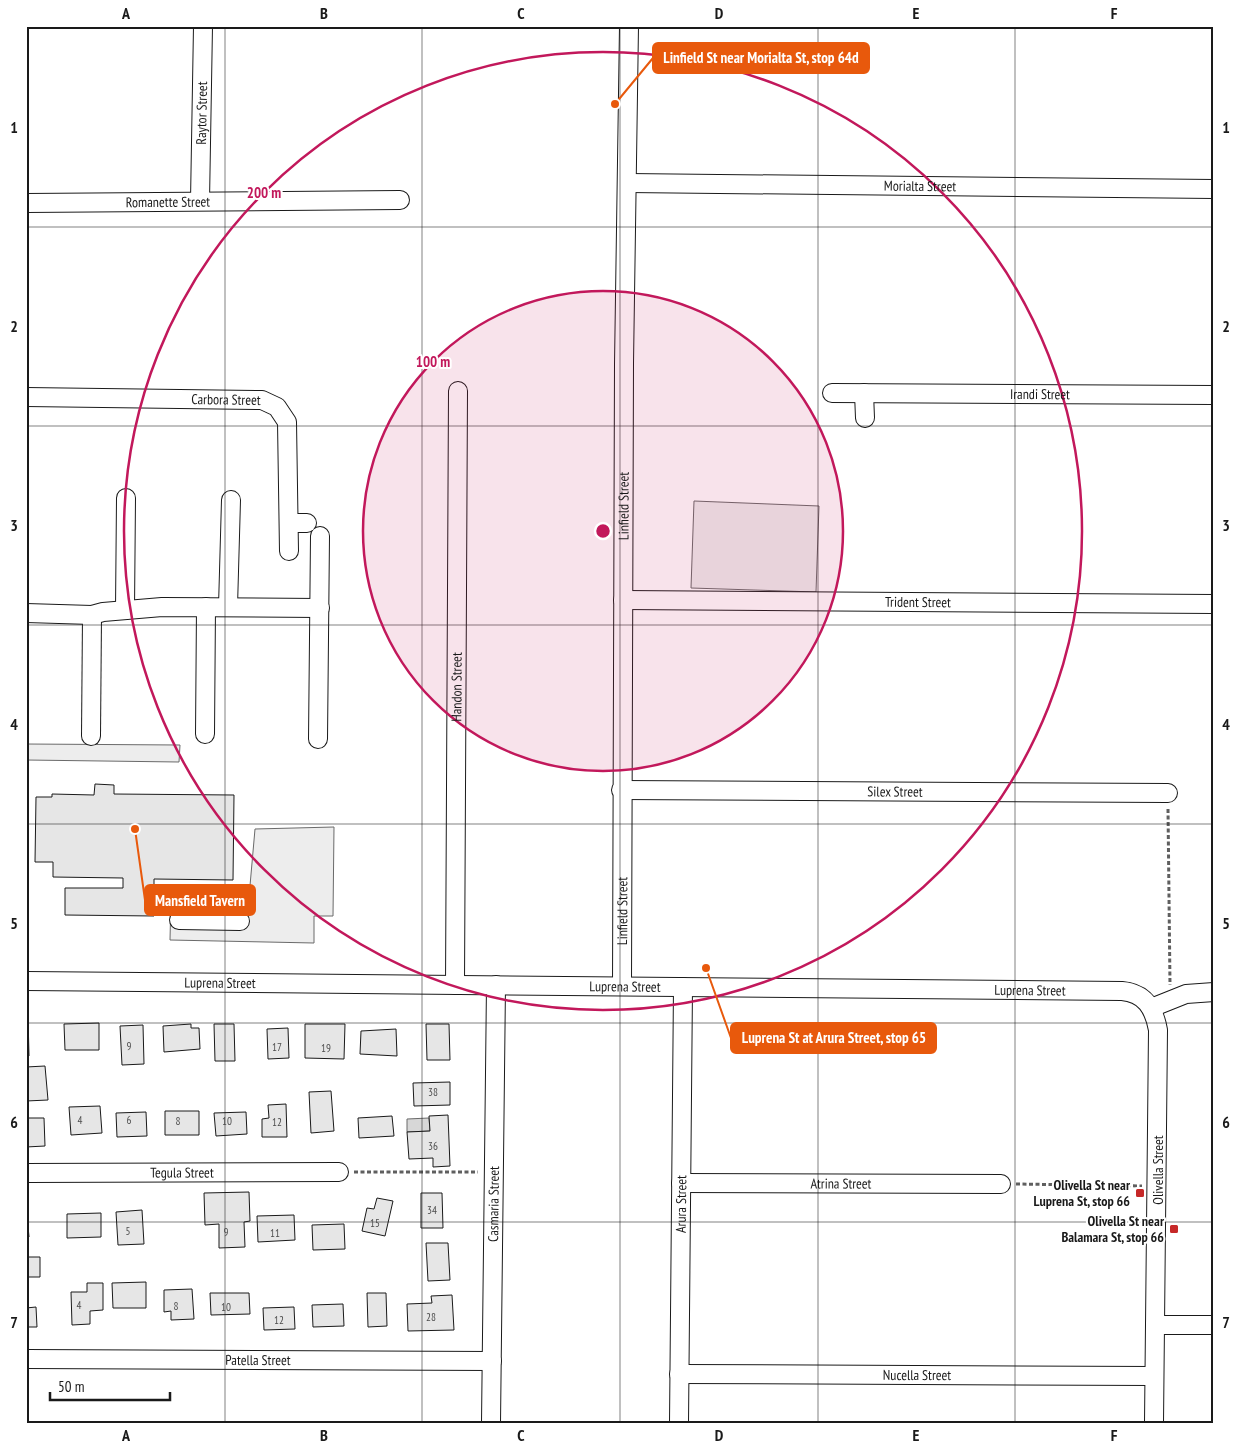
<svg xmlns="http://www.w3.org/2000/svg" width="1240" height="1449" viewBox="0 0 1240 1449" font-family="'PT Sans Narrow',sans-serif">
	<style>
		.built { fill: #ededed; stroke: #6a6a6a }
		.water { fill: #d7d7d7; stroke: #6a6a6a }
		.building { fill: #e6e6e6; stroke: #1a1a1a }
		.lines { fill: none; stroke-linecap: round; stroke-linejoin: round }
		.minor-casing { stroke: #1a1a1a; stroke-width: 20 }
		.path { stroke: #5f5f5f; stroke-width: 3; stroke-dasharray: 4 2.5; stroke-linecap: butt }
		.minor { stroke: #fff; stroke-width: 18 }
		.grid { fill: none; stroke: #1a1a1a; stroke-width: 1; stroke-opacity: 0.55 }
		.ring { fill: none; stroke: #c2185b; stroke-width: 2.5 }
		.poi-dot { fill: #c62828; stroke: #fff; stroke-width: 2 }
		.labels { text-anchor: middle; stroke-width: 4; stroke-linejoin: round; paint-order: stroke }
		.number-label { font-size: 11px; fill: #4d4d4d }
		.street-label { font-size: 14px; fill: #1a1a1a; stroke: #fff }
		.poi-label { font-size: 14px; font-weight: bold; fill: #1a1a1a; stroke: #fff; text-anchor: end }
		.centre { fill: #c2185b; stroke: #fff; stroke-width: 2.5 }
		.ring-label { font-size: 15px; text-anchor: middle; font-weight: bold; fill: #c2185b; stroke: #fff; stroke-width: 4; stroke-linejoin: round; paint-order: stroke }
		.leader { fill: none; stroke: #e8590c; stroke-width: 2 }
		.callout-dot { fill: #e8590c; stroke: #fff; stroke-width: 2 }
		.callout { fill: #e8590c; stroke: #e8590c; stroke-width: 2 }
		.callout-label { font-size: 15px; text-anchor: middle; font-weight: bold; fill: #fff }
		.neatline { fill: none; stroke: #1a1a1a; stroke-width: 2 }
		.grid-label { font-size: 16px; text-anchor: middle; font-weight: bold; fill: #1a1a1a }
	</style>
	<rect width="100%" height="100%" fill="#fff"/>
	<path class="built" d="M694,501L819,506L816,592L691,588Z
		M26,744L180,745L179,762L26,760Z
		M334,827L333,916H314V943L170,940L171,897H249L255,829Z"/>
	<path class="water" d="M429,1118L430,1131L407,1132V1119Z"/>
	<path class="building" d="M95,784L114,785V794L234,795L233,880L154,879V916L65,915V888H123V878L53,877V862H35L36,797H52V794L94,795Z
		M26,1017H28L29,1056H26Z
		M99,1023V1050H65L64,1024Z
		M191,1024V1028H199L200,1049L164,1052L163,1026Z
		M214,1024H234L235,1061H215Z
		M305,1024H345L344,1059L305,1058Z
		M426,1024H449L450,1060H427Z
		M143,1025L144,1064L122,1065L120,1026Z
		M288,1028L289,1058L268,1059L267,1029Z
		M396,1029L397,1056L360,1054L361,1031Z
		M45,1066L48,1100L26,1101V1067Z
		M450,1082V1105L414,1106L413,1083Z
		M331,1091L334,1131L311,1133L309,1092Z
		M286,1104L287,1137H262V1119L269,1118L268,1105Z
		M100,1106L102,1133L71,1135L69,1107Z
		M165,1111H199V1135H165Z
		M146,1112L147,1136L117,1137L116,1113Z
		M246,1112L247,1134L216,1136L214,1113Z
		M448,1115L450,1166L433,1167V1158L409,1159L407,1132L430,1131L429,1116Z
		M392,1116L394,1136L359,1138L358,1118Z
		M26,1118H44L45,1146L26,1147Z
		M249,1192L250,1221L244,1222L245,1247L219,1248V1224L205,1225L204,1193Z
		M421,1193H442L443,1228H421Z
		M377,1198L393,1201L385,1236L362,1231L367,1208L374,1209Z
		M26,1205L29,1237H26Z
		M142,1210L144,1244L118,1245L116,1212Z
		M101,1213V1237L67,1238V1214Z
		M294,1215L295,1240L258,1242L257,1216Z
		M344,1224L345,1249L313,1250L312,1225Z
		M426,1243H448L450,1280L428,1281Z
		M26,1257H40V1277H26Z
		M146,1282V1308H113L112,1283Z
		M87,1283H103V1310L90,1311V1324L72,1325L71,1292H87Z
		M192,1289L194,1319L171,1320V1311L164,1312V1290Z
		M210,1293H249L250,1314L211,1315Z
		M367,1293H386L387,1326L368,1327Z
		M452,1295L454,1330L408,1331L407,1304L432,1303L431,1296Z
		M343,1304L344,1326L313,1327L312,1305Z
		M36,1307L37,1327H26V1308Z
		M294,1307L295,1329L264,1330L263,1308Z"/>
	<g class="lines">
		<defs>
			<g id="minor">
				<path id="s1" d="M628,183L1214,189"/>
				<path id="s2" d="M200,201L203,26"/>
				<path id="s3" d="M26,203L400,200"/>
				<path id="s4" d="M832,393L1214,395"/>
				<path d="M864,393L865,418"/>
				<path id="s5" d="M26,397L262,400L277,407L287,422L289,551"/>
				<path d="M289,523H307"/>
				<path id="s6" d="M623,600L1214,604"/>
				<path d="M228,607L231,500"/>
				<path d="M125,610L126,498"/>
				<path d="M26,613L92,615L103,612L162,607L320,608"/>
				<path d="M205,734L206,607"/>
				<path d="M91,736L92,615"/>
				<path d="M318,739L320,536"/>
				<path id="s7" d="M621,790L1168,793"/>
				<path d="M179,920L240,921"/>
				<path id="s8" d="M26,981L1122,991C1145,993 1154,1008 1158,1030L1154,1423"/>
				<path id="s9" d="M455,985L458,391"/>
				<path id="s10" d="M622,986L624,364L629,26"/>
				<path d="M1151,1008L1186,994L1214,992"/>
				<path id="s11" d="M26,1173L339,1172"/>
				<path id="s12" d="M681,1183L1001,1184"/>
				<path d="M1155,1325H1214"/>
				<path id="s13" d="M26,1359L492,1361"/>
				<path id="s14" d="M679,1374L1154,1376"/>
				<path id="s15" d="M491,1423L496,985"/>
				<path id="s16" d="M679,1423L683,987"/>
			</g>
		</defs>
		<use href="#minor" class="minor-casing"/>
		<path class="path" d="M1168,809L1170,985
			M354,1172H478
			M1016,1184L1142,1186"/>
		<use href="#minor" class="minor"/>
	</g>
	<path class="grid" d="M225,26V1423M422,26V1423M620,26V1423M818,26V1423M1015,26V1423M26,227H1214M26,426H1214M26,625H1214M26,824H1214M26,1023H1214M26,1222H1214"/>
	<circle cx="603" cy="531" r="240" fill="#c2185b" fill-opacity=".12"/>
	<g class="ring">
		<circle cx="603" cy="531" r="240"/>
		<circle cx="603" cy="531" r="479"/>
	</g>
	<g class="poi-dot">
		<rect x="1135" y="1188" width="10" height="10" rx="2.5"/>
		<rect x="1169" y="1224" width="10" height="10" rx="2.5"/>
	</g>
	<g class="labels">
		<g class="number-label">
			<text x="129" y="1050">9</text>
			<text x="277" y="1051">17</text>
			<text x="326" y="1052">19</text>
			<text x="433" y="1096">38</text>
			<text x="80" y="1124">4</text>
			<text x="129" y="1124">6</text>
			<text x="178" y="1125">8</text>
			<text x="227" y="1125">10</text>
			<text x="277" y="1126">12</text>
			<text x="433" y="1150">36</text>
			<text x="432" y="1214">34</text>
			<text x="375" y="1227">15</text>
			<text x="128" y="1235">5</text>
			<text x="226" y="1236">9</text>
			<text x="275" y="1237">11</text>
			<text x="79" y="1309">4</text>
			<text x="176" y="1310">8</text>
			<text x="226" y="1311">10</text>
			<text x="431" y="1321">28</text>
			<text x="279" y="1324">12</text>
		</g>
		<g class="street-label">
			<text dy="5" stroke="none"><textPath href="#s2" startOffset="88">Raytor Street</textPath></text>
			<text dy="5" stroke="none"><textPath href="#s1" startOffset="292">Morialta Street</textPath></text>
			<text dy="5" stroke="none"><textPath href="#s3" startOffset="142">Romanette Street</textPath></text>
			<text dy="5" stroke="none"><textPath href="#s4" startOffset="208">Irandi Street</textPath></text>
			<text dy="5" stroke="none"><textPath href="#s5" startOffset="200">Carbora Street</textPath></text>
			<text dy="5" stroke="none"><textPath href="#s10" startOffset="480">Linfield Street</textPath></text>
			<text dy="5" stroke="none"><textPath href="#s6" startOffset="295">Trident Street</textPath></text>
			<text dy="5" stroke="none"><textPath href="#s9" startOffset="298">Handon Street</textPath></text>
			<text dy="5" stroke="none"><textPath href="#s7" startOffset="274">Silex Street</textPath></text>
			<text dy="5" stroke="none"><textPath href="#s10" startOffset="75">Linfield Street</textPath></text>
			<text dy="5" stroke="none"><textPath href="#s8" startOffset="194">Luprena Street</textPath></text>
			<text dy="5" stroke="none"><textPath href="#s8" startOffset="599">Luprena Street</textPath></text>
			<text dy="5" stroke="none"><textPath href="#s8" startOffset="1004">Luprena Street</textPath></text>
			<text transform="translate(1158 1170) rotate(-90)" y="5">Olivella Street</text>
			<text dy="5" stroke="none"><textPath href="#s11" startOffset="156">Tegula Street</textPath></text>
			<text dy="5" stroke="none"><textPath href="#s12" startOffset="160">Atrina Street</textPath></text>
			<text dy="5" stroke="none"><textPath href="#s15" startOffset="219">Casmaria Street</textPath></text>
			<text dy="5" stroke="none"><textPath href="#s16" startOffset="219">Arura Street</textPath></text>
			<text dy="5" stroke="none"><textPath href="#s13" startOffset="232">Patella Street</textPath></text>
			<text dy="5" stroke="none"><textPath href="#s14" startOffset="238">Nucella Street</textPath></text>
		</g>
		<g class="poi-label">
			<text x="1130" y="1190">Olivella St near<tspan x="1130" dy="16">Luprena St, stop 66</tspan></text>
			<text x="1164" y="1226">Olivella St near<tspan x="1164" dy="16">Balamara St, stop 66</tspan></text>
		</g>
	</g>
	<circle cx="603" cy="531" r="8" class="centre"/>
	<g class="ring-label">
		<text x="264" y="198">200 m</text>
		<text x="433" y="367">100 m</text>
	</g>
	<path class="leader" d="M615 104L653 58M135 829L145 900M706 968L731 1038"/>
	<g class="callout-dot">
		<circle cx="615" cy="104" r="5"/>
		<circle cx="135" cy="829" r="5"/>
		<circle cx="706" cy="968" r="5"/>
	</g>
	<g class="callout">
		<rect x="653" y="43" width="216" height="30" rx="5"/>
		<rect x="145" y="885" width="110" height="30" rx="5"/>
		<rect x="731" y="1023" width="205" height="30" rx="5"/>
	</g>
	<g class="callout-label">
		<text x="761" y="63">Linfield St near Morialta St, stop 64d</text>
		<text x="200" y="906">Mansfield Tavern</text>
		<text x="834" y="1043">Luprena St at Arura Street, stop 65</text>
	</g>
	<rect width="1240" height="1449" fill="none" stroke="#ffffff" stroke-width="55"/>
	<path d="M50 1392v8h120v-8" fill="none" stroke="#1a1a1a" stroke-width="2.5"/>
	<text x="58" y="1392" font-size="15" fill="#1a1a1a" stroke="#ffffff" stroke-width="4" paint-order="stroke">50 m</text>
	<rect x="28" y="28" width="1184" height="1394" class="neatline"/>
	<g class="grid-label">
		<text x="126" y="19">A</text>
		<text x="324" y="19">B</text>
		<text x="521" y="19">C</text>
		<text x="719" y="19">D</text>
		<text x="916" y="19">E</text>
		<text x="1114" y="19">F</text>
		<text x="14" y="133">1</text>
		<text x="1226" y="133">1</text>
		<text x="14" y="332">2</text>
		<text x="1226" y="332">2</text>
		<text x="14" y="531">3</text>
		<text x="1226" y="531">3</text>
		<text x="14" y="730">4</text>
		<text x="1226" y="730">4</text>
		<text x="14" y="929">5</text>
		<text x="1226" y="929">5</text>
		<text x="14" y="1128">6</text>
		<text x="1226" y="1128">6</text>
		<text x="14" y="1328">7</text>
		<text x="1226" y="1328">7</text>
		<text x="126" y="1441">A</text>
		<text x="324" y="1441">B</text>
		<text x="521" y="1441">C</text>
		<text x="719" y="1441">D</text>
		<text x="916" y="1441">E</text>
		<text x="1114" y="1441">F</text>
	</g>
</svg>
